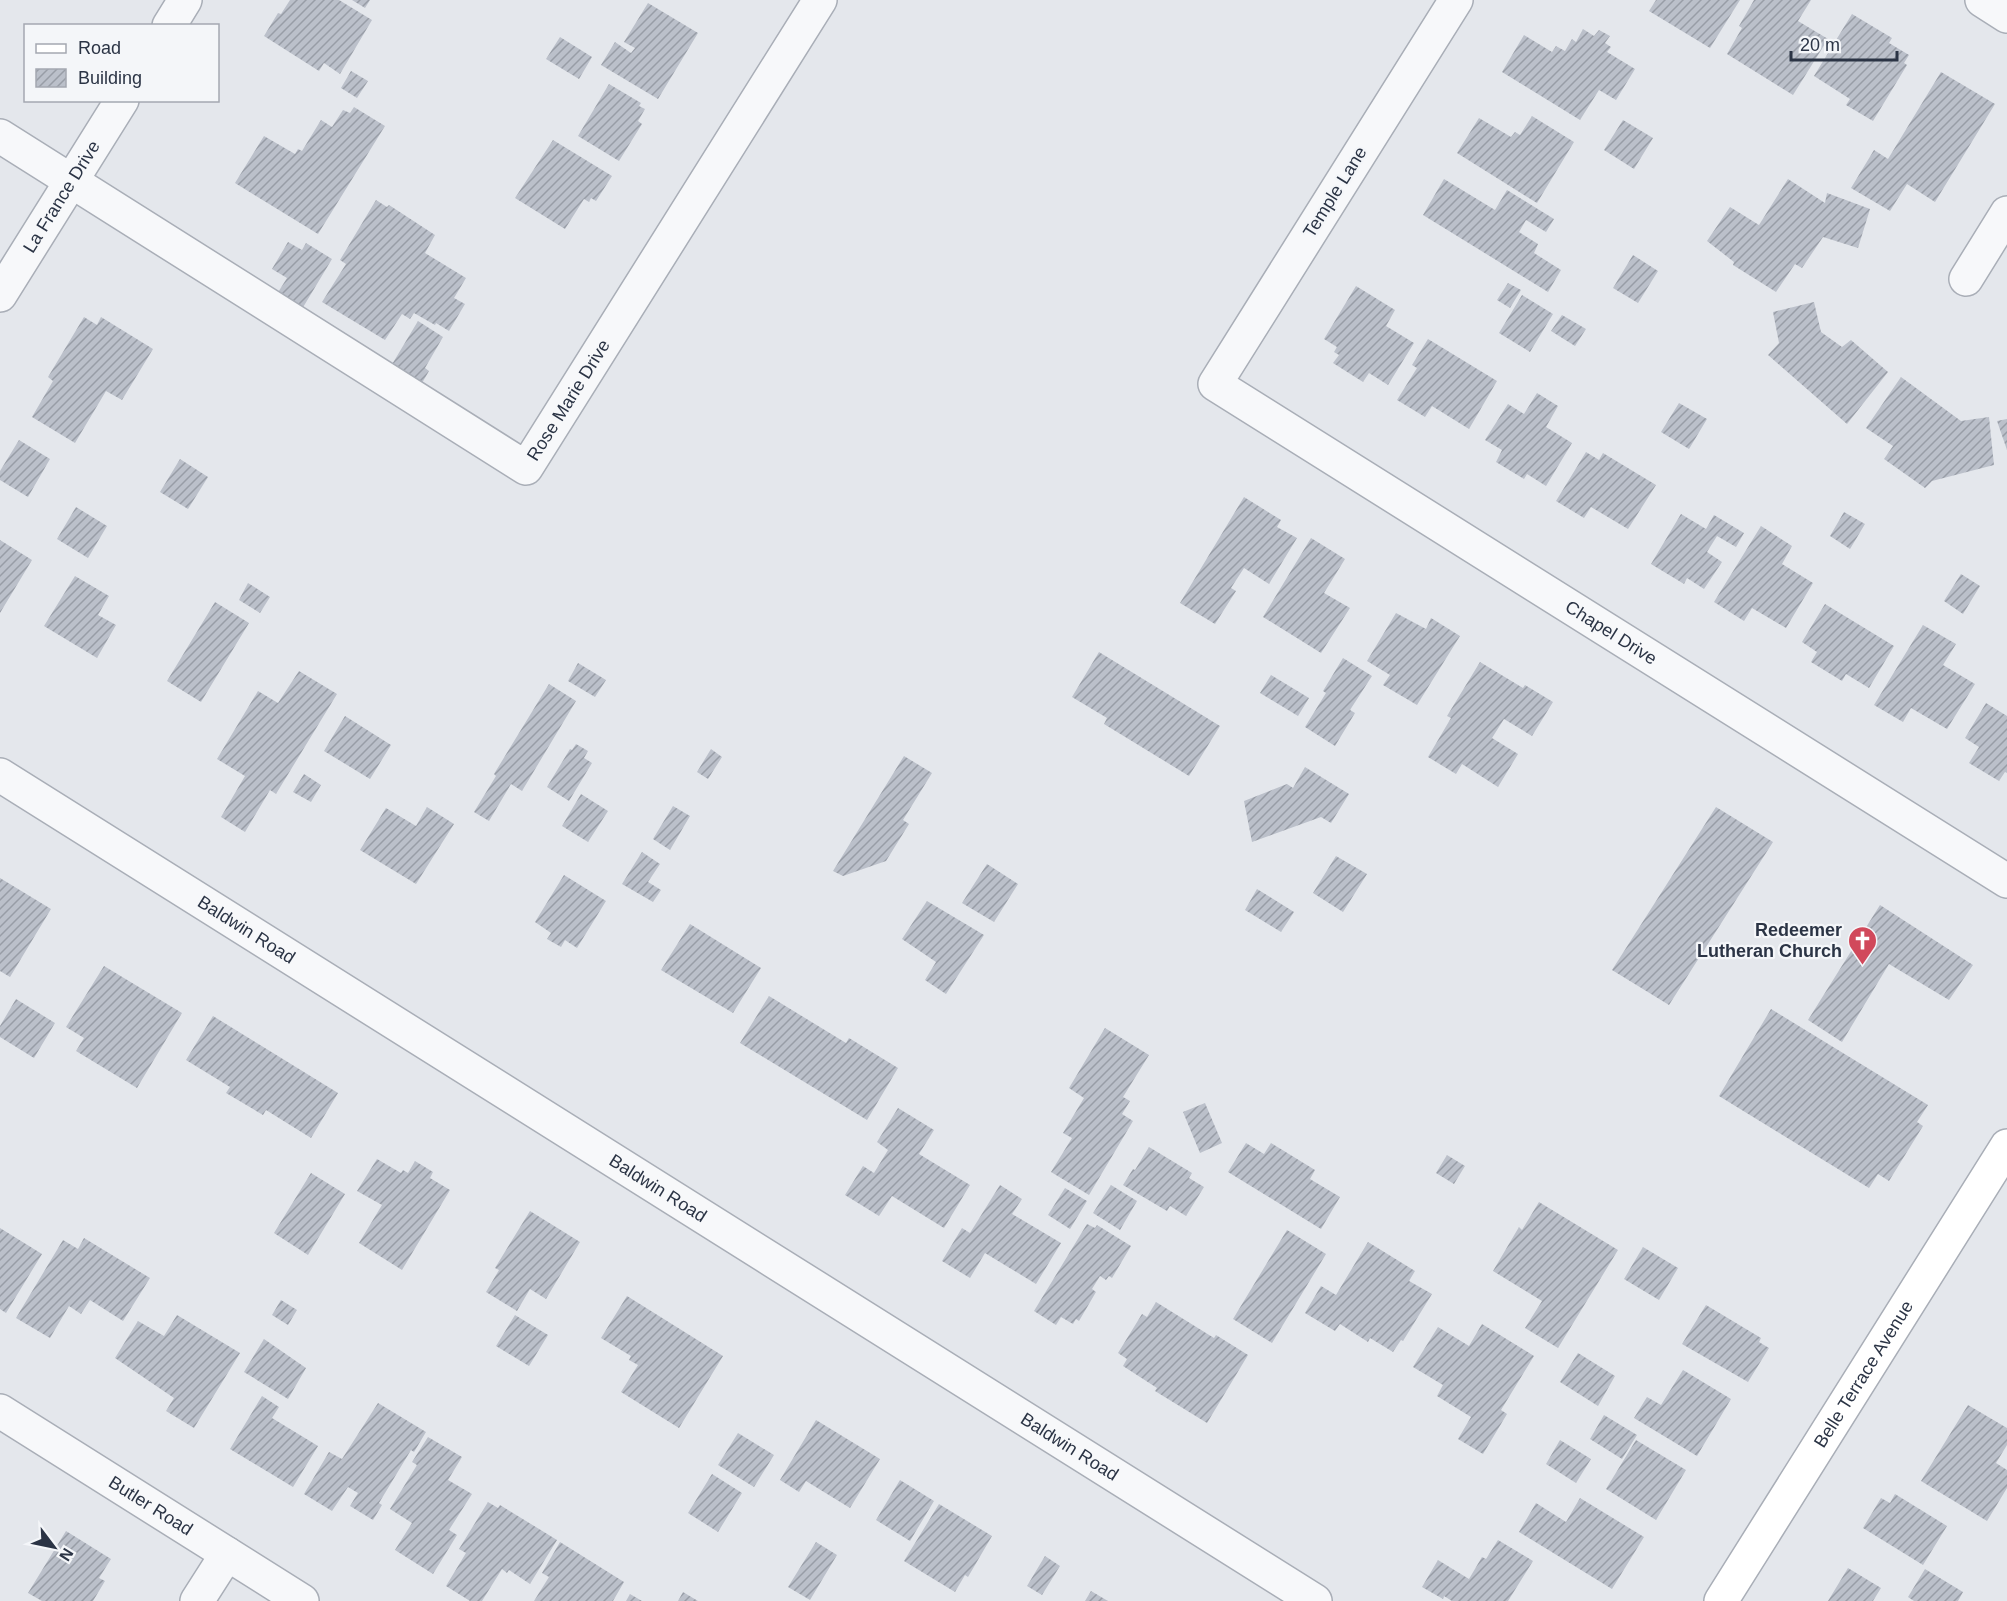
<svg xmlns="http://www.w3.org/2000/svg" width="2007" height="1601" viewBox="0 0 2007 1601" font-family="Helvetica,sans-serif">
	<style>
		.building { fill: url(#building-hatch) }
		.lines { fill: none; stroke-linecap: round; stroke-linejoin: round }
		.street-casing { stroke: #a9aeb7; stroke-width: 36 }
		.secondary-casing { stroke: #a9aeb7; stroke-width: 36 }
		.street { stroke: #f7f8fa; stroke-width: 33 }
		.secondary { stroke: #fff; stroke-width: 33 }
		.labels { text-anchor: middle; stroke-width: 4.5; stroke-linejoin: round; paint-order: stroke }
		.street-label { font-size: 18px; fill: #2b3445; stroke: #f4f6f9 }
		.poi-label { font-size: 18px; font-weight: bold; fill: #2b3445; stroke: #f4f6f9; text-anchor: end }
	</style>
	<defs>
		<pattern id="building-hatch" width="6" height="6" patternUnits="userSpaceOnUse" patternTransform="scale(1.5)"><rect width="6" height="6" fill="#bbc0ca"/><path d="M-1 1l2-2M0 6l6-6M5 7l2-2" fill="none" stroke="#989da6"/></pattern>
	</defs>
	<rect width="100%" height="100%" fill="#e4e7ec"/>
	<path class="building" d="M290,0H339L372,20L340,74L324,63L319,71L264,36L278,13L281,14Z
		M352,0H370L365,8Z
		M1656,0H1740L1710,48L1649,11Z
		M1754,0H1811L1798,21L1828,39L1793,95L1727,54L1742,28L1739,26Z
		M648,3L698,33L658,99L601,65L615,42L631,53L635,48L624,42Z
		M1852,14L1892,38L1889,43L1909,55L1904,63L1907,65L1873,121L1846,105L1850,99L1814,76Z
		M1583,29L1594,36L1599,30L1610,36L1605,43L1611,47L1607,52L1635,69L1616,100L1599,90L1580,120L1502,72L1524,35L1552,52L1556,46L1565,51L1572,39L1576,42Z
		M560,37L592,57L579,79L546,59Z
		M351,71L368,81L357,98L341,88Z
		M1941,72L1995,104L1935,202L1907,184L1890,211L1851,188L1874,150L1888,159Z
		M609,84L641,103L639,106L645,109L638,121L642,124L619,161L578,136Z
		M354,107L385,126L318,234L235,183L264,136L295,154L298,149L302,151L321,120L332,127L343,110L350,113Z
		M1532,116L1574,142L1537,203L1457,153L1479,118L1511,137L1515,132L1520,135Z
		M1623,120L1653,138L1634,169L1604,150Z
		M553,140L612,176L596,201L591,198L589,202L584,199L565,229L515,198Z
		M1444,179L1495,210L1507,190L1554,219L1546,232L1526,220L1519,232L1538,244L1534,253L1561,270L1548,292L1423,215Z
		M1788,179L1825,203L1827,193L1870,209L1858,248L1823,237L1802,268L1795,264L1776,292L1733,265L1734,262L1707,241L1730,207L1759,225Z
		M376,200L387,207L389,205L435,235L425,253L466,278L454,298L465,304L449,331L436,323L435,325L414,313L410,319L402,314L385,340L322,302L346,264L340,260Z
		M288,242L302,250L306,243L332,259L302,309L277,294L287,278L272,269Z
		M1633,255L1658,271L1638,303L1613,288Z
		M1508,283L1521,290L1510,308L1497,300Z
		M1356,286L1395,310L1386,326L1414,343L1388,385L1369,373L1363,382L1333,363L1339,355L1334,352L1337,347L1324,339Z
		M1522,295L1553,314L1530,352L1499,333Z
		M1814,302L1821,332L1842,347L1851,340L1888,372L1847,424L1768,355L1779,343L1773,312Z
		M1562,315L1586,329L1575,346L1551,331Z
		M84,317L97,325L101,317L153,349L122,400L106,391L75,443L32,417L53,381L48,377Z
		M418,321L443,337L425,368L429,371L415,395L385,376Z
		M1428,339L1497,381L1469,429L1432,406L1425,417L1397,400L1417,368L1412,365Z
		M1901,377L1961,421L1989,417L1994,465L1932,481L1925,488L1884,459L1893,446L1866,428Z
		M1537,393L1558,406L1546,427L1572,443L1546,486L1527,474L1524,479L1496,462L1502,450L1485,440L1508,404L1524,414Z
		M1679,403L1707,419L1689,449L1661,432Z
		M2007,419V450L1997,421Z
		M19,440L50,459L28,497L0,480V471Z
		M1586,452L1599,460L1603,453L1656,485L1628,529L1591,507L1584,518L1556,501Z
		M180,459L208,477L188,509L160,492Z
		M1244,497L1281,520L1277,527L1297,538L1269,584L1244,568L1231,588L1236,591L1215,624L1180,603Z
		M76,507L107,526L88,558L57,539Z
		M1844,512L1865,524L1850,549L1830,536Z
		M1681,514L1706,529L1714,515L1744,533L1736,547L1717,536L1707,552L1722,562L1704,589L1687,578L1684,584L1651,564Z
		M1761,526L1792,546L1782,564L1813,583L1786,628L1752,608L1744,621L1714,602Z
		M1311,538L1345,559L1324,593L1350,608L1321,653L1263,617Z
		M0,540L32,560L0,613Z
		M1961,574L1980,586L1963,614L1944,601Z
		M75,576L109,596L98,615L116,625L97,658L44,626Z
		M248,583L270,597L260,613L239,600Z
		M215,602L249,623L201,702L167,681Z
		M1825,604L1894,646L1869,688L1846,674L1842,681L1811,662L1817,652L1802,642Z
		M1396,613L1426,629L1431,618L1460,636L1417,705L1383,685L1390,675L1367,661Z
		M1923,625L1956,644L1943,665L1975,684L1947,729L1911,708L1903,722L1874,705Z
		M1099,652L1220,726L1189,776L1104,724L1107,718L1072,697Z
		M1343,658L1372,676L1350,710L1355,713L1335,746L1305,727L1326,693L1323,691Z
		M1480,662L1523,688L1525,685L1553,702L1532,736L1504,719L1492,738L1518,754L1498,787L1462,764L1456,774L1428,757L1451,718L1447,716Z
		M578,663L606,680L595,697L568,681Z
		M299,671L337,694L276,794L270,790L245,832L221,817L245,776L217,759L258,691L278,703Z
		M1271,675L1309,698L1298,716L1260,693Z
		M549,684L576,701L522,791L511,784L489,821L474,812L496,776L494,774Z
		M1986,703L2007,716V773L2005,772L1999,781L1969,763L1979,747L1965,738Z
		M345,716L391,745L370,779L324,751Z
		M576,744L588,751L584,758L592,763L569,801L547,787L570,749L572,750Z
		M711,749L722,757L708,779L697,772Z
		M904,756L932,773L903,820L909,824L886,861L843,876L833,871Z
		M1305,767L1349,794L1331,823L1321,817L1252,842L1244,801L1287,784L1293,788Z
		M304,774L321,785L311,802L293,792Z
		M581,794L608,811L588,842L562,826Z
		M673,806L690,816L670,850L653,839Z
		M427,807L454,824L416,884L360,850L386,808L416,826Z
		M1716,807L1773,842L1669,1005L1612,970Z
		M642,852L660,864L648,882L661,890L653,902L622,884Z
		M1336,856L1367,874L1343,912L1313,893Z
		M987,864L1018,884L994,922L962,903Z
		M564,875L606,901L577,948L565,940L561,947L547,939L551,933L535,922Z
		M0,878L51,909L10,977L0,971Z
		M1257,889L1294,912L1281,932L1245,910Z
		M927,901L984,935L946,994L925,980L936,962L902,939Z
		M1880,905L1973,965L1949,1000L1889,964L1842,1042L1808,1020Z
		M690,924L761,968L733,1013L661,970Z
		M104,966L182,1013L137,1088L76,1051L84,1038L66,1027Z
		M769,996L846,1043L849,1038L898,1068L867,1120L740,1043Z
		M16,999L55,1023L34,1058L0,1037V1026Z
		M1771,1009L1928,1105L1917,1122L1923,1126L1889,1181L1878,1174L1869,1188L1719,1096Z
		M213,1016L338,1093L311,1138L266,1110L263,1115L226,1093L230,1087L186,1060Z
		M1105,1028L1149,1055L1123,1097L1130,1101L1122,1114L1133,1121L1089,1195L1051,1172L1072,1138L1063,1133L1084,1098L1069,1088Z
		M1205,1103L1222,1143L1200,1153L1183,1112Z
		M898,1108L934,1130L919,1154L970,1185L944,1228L892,1196L879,1216L845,1195L863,1166L874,1173L888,1150L877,1142Z
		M1246,1143L1264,1154L1271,1143L1315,1170L1310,1179L1340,1197L1321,1229L1228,1172Z
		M1149,1147L1192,1173L1189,1178L1204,1187L1186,1216L1170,1206L1167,1211L1123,1185L1133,1169L1135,1170Z
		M1447,1155L1465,1166L1454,1184L1436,1173Z
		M377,1159L401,1173L403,1170L408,1173L415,1161L433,1172L430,1178L450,1190L402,1270L359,1243L382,1205L357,1191Z
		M311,1173L345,1194L308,1255L274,1233Z
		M1000,1185L1022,1199L1012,1214L1061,1243L1036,1284L985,1253L970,1278L942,1261L962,1228L970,1233Z
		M1111,1185L1137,1201L1120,1230L1093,1213Z
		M1065,1188L1087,1201L1070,1229L1048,1215Z
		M1539,1202L1618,1250L1558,1348L1525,1328L1542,1301L1493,1271L1519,1227L1522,1230Z
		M530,1211L580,1242L546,1299L530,1289L517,1311L486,1292L499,1270L495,1268Z
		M1087,1224L1095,1228L1097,1225L1131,1246L1112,1278L1109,1276L1106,1280L1100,1276L1092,1289L1096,1292L1079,1321L1076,1319L1073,1324L1061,1317L1056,1325L1034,1311Z
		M0,1228L42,1254L6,1313L0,1309Z
		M1287,1230L1326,1254L1272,1343L1233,1319Z
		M84,1238L150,1278L123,1321L90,1300L81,1314L69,1306L50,1338L16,1318L63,1240L78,1249Z
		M1368,1242L1415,1271L1409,1281L1432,1294L1403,1341L1401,1340L1393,1352L1370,1338L1368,1342L1340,1324L1335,1331L1305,1313L1321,1286L1336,1295Z
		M1643,1247L1678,1268L1659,1300L1624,1279Z
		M627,1296L723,1356L679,1428L621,1392L638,1365L629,1360L631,1356L601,1338Z
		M281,1300L297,1310L288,1325L272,1315Z
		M1156,1302L1214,1338L1216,1335L1248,1355L1207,1423L1155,1391L1157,1388L1123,1366L1127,1359L1118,1353L1142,1314L1147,1317Z
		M1706,1305L1761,1338L1759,1342L1769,1348L1748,1382L1682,1344Z
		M177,1315L240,1353L194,1428L166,1411L174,1398L115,1358L138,1321L164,1336Z
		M515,1315L548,1335L529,1366L496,1346Z
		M1482,1324L1534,1356L1501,1410L1507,1414L1483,1454L1458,1439L1471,1417L1437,1396L1443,1385L1413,1367L1438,1327L1469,1346Z
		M264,1339L306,1368L288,1399L244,1372Z
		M1578,1353L1615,1376L1598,1406L1560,1382Z
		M1683,1370L1731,1399L1697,1456L1634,1418L1647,1397L1661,1405Z
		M262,1396L279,1407L272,1418L318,1446L293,1487L230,1449Z
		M378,1403L426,1432L414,1452L411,1450L379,1503L382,1505L373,1520L350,1506L358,1493L348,1487L332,1511L304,1494L329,1452L342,1459Z
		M1968,1405L2007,1428V1445L1996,1463L2007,1470V1488L1987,1521L1921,1481Z
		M1604,1415L1637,1435L1622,1459L1590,1439Z
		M816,1420L880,1459L850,1508L806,1481L799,1492L780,1480Z
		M738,1433L774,1455L754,1487L718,1465Z
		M428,1437L462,1457L448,1480L472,1494L449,1530L457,1535L433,1574L395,1550L412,1523L390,1509L417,1465L412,1462Z
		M1560,1440L1591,1459L1576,1483L1546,1464Z
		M1636,1440L1686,1470L1656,1520L1606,1489Z
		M712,1474L742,1493L718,1532L688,1513Z
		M900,1480L934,1501L910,1541L876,1520Z
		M1895,1494L1947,1526L1923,1565L1863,1528L1881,1498L1890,1503Z
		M1580,1498L1644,1537L1612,1589L1519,1532L1536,1503L1566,1522Z
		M488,1502L498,1508L500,1505L557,1540L530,1584L509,1570L507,1573L502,1569L482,1601H470L446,1586L466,1553L459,1549Z
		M939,1504L992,1536L968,1577L965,1575L955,1592L904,1561Z
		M66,1531L111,1559L99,1578L105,1581L93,1601H42L28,1593Z
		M1498,1540L1533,1561L1508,1601H1452L1444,1596L1443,1599L1422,1587L1438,1560L1469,1579L1482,1557L1486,1559Z
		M560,1542L624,1582L613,1601H534L549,1577L542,1573Z
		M816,1542L837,1555L810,1600L788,1587Z
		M1045,1556L1060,1566L1042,1595L1027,1586Z
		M1848,1568L1881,1588L1873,1601H1828Z
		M1925,1569L1963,1592L1958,1601H1914L1908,1597Z
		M1091,1591L1108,1601H1085Z
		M683,1592L698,1601H678Z
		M630,1594L642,1601H626Z"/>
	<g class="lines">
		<defs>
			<g id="street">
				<path id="s1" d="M1456,0L1215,384L2007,881"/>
				<path d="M1982,0L2007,16"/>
				<path d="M169,26L185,0"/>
				<path id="s2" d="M0,136L526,468L820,0"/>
				<path d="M1966,279L2007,213"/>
				<path id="s3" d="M0,295L122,100"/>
				<path id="s4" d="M0,775L1315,1601"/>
				<path id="s5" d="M0,1411L302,1601"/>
				<path d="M197,1601L227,1554"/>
			</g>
			<g id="secondary">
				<path id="s6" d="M1721,1601L2007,1146"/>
			</g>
		</defs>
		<use href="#street" class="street-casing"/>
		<use href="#secondary" class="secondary-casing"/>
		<use href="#street" class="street"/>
		<use href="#secondary" class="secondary"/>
	</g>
	<defs>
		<symbol id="church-pin" viewBox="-11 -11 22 30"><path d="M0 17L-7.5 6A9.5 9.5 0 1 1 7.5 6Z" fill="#d1495b" stroke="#f4f6f9"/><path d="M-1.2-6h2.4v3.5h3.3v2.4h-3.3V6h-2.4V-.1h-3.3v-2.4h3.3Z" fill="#fff"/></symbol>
	</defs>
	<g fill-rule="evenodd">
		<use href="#church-pin" x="1846" y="924" width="33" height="45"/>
	</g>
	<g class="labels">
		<g class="street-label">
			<text transform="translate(1335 192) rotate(-58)" y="6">Temple Lane</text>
			<text dy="6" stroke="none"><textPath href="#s3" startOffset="116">La France Drive</textPath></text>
			<text dy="6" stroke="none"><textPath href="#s2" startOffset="702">Rose Marie Drive</textPath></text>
			<text dy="6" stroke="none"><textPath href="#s1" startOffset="921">Chapel Drive</textPath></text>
			<text dy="6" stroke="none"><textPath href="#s4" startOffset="291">Baldwin Road</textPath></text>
			<text dy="6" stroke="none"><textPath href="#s4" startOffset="777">Baldwin Road</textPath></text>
			<text dy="6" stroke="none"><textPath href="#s6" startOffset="268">Belle Terrace Avenue</textPath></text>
			<text dy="6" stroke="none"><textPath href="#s4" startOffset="1263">Baldwin Road</textPath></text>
			<text dy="6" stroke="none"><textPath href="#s5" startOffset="178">Butler Road</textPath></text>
		</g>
		<g class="poi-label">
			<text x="1842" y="936">Redeemer<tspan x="1842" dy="21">Lutheran Church</tspan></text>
		</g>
	</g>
	<rect x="24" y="24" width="195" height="78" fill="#f4f6f9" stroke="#a4a8b1" stroke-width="1.5"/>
	<rect x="36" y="44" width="30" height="9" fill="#ffffff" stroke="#a4a8b1" stroke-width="1.5"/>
	<text x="78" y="54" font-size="18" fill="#2b3445">Road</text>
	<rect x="36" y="69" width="30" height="18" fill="url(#building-hatch)" stroke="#a4a8b1" stroke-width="1.5"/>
	<text x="78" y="84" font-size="18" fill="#2b3445">Building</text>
	<g transform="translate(54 1547) rotate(122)" stroke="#f4f6f9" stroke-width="4.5" paint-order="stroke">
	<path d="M0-4.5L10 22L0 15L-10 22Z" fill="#2b3445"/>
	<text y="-9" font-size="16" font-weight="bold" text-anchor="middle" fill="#2b3445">N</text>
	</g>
	<path d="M1791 51v9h106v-9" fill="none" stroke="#2b3445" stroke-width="3"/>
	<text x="1800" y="51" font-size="18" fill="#2b3445" stroke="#f4f6f9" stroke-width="4.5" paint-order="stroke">20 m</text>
</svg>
